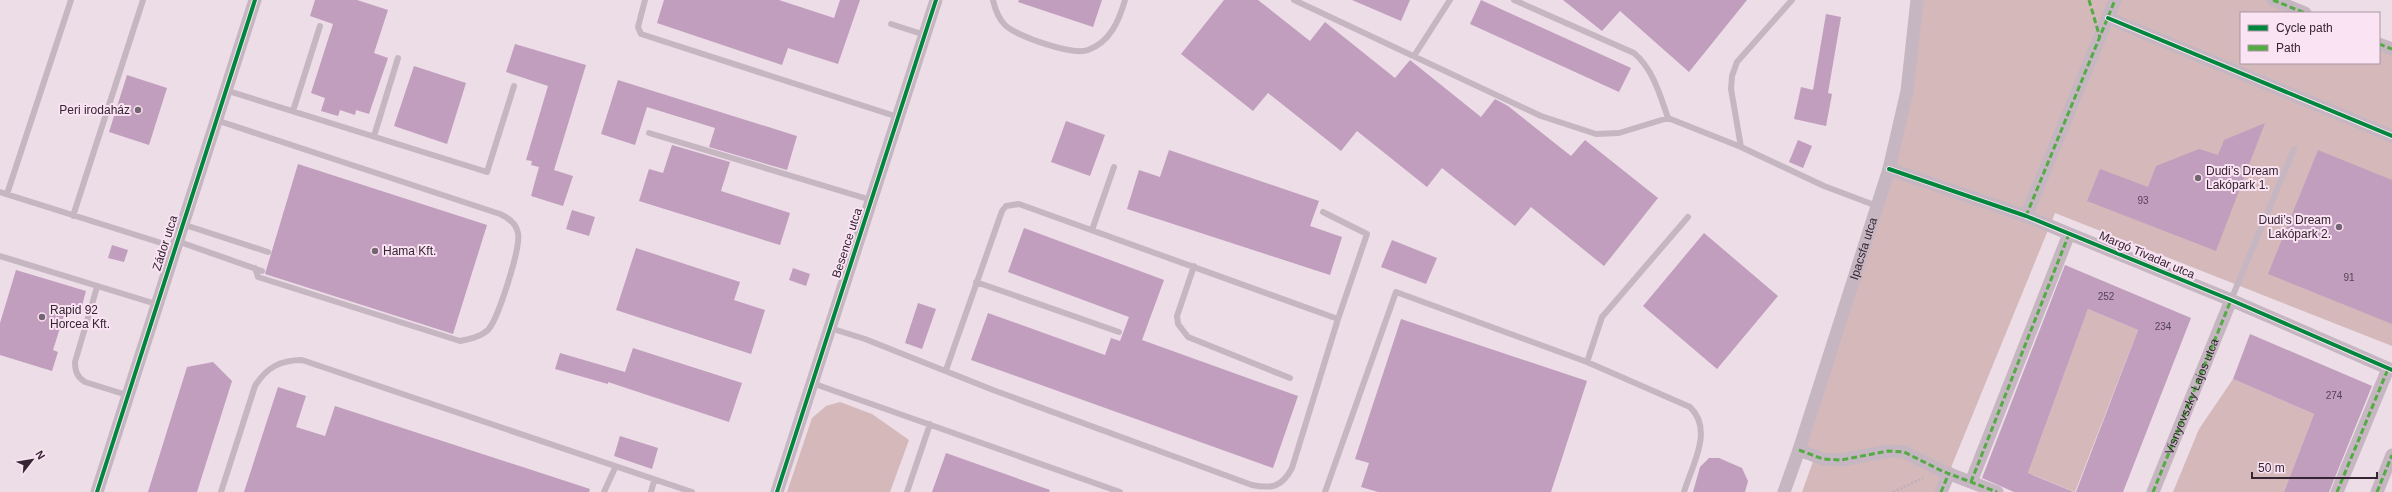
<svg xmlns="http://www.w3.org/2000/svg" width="2392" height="492" viewBox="0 0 2392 492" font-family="Arial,sans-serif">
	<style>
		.green { fill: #d5b9ba }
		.building { fill: #c19ebd }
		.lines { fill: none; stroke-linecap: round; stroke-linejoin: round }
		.path { stroke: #bdafba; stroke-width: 2.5; stroke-dasharray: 2 2; stroke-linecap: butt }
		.lane { stroke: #c5b6c1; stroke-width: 6 }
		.street { stroke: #c5b6c1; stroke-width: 13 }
		.quiet { stroke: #54aa45; stroke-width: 3; stroke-dasharray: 6 3; stroke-linecap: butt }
		.cycleway-casing { stroke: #fae3f2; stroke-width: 6 }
		.cycleway { stroke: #00873e; stroke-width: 4 }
		.poi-dot { fill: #756572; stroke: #fae3f2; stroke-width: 1.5 }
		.labels { text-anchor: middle; stroke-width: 4; stroke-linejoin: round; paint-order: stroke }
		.number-label { font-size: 10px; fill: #584356 }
		.poi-label { font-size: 12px; fill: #352533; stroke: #fae3f2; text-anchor: start }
		.street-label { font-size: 12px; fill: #352533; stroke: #fae3f2 }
	</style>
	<rect width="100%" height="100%" fill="#ecdde7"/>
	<path class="green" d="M1917,0H2273L2305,13H2241V63H2379V44L2392,49V346L2055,213L1941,492H1802L1815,456L1799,450L1889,169Z
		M2088,309L2138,330L2075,492L2028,473Z
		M2233,379L2314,414L2284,492H2173L2199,429Z
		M840,402L872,414L909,440L890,492H787L812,418L826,406Z"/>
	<path class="building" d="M315,0H357L388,10L374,53L388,58L369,114L356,110L355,115L340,110L338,116L321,111L325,98L311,93L333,24L310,16Z
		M664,0H779L834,18L840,0H860L838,64L788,48L782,65L657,23Z
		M1019,0H1102L1093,27L1018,2Z
		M1224,0H1258L1310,41L1325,22L1395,78L1410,60L1481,117L1495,99L1508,106L1571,156L1585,140L1658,198L1604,266L1531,207L1515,226L1442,168L1427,187L1357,131L1341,151L1268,93L1253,111L1181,54Z
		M1352,0H1410L1401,21Z
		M1481,0L1631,68L1619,92L1470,24Z
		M1563,0H1747L1689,72L1620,11L1602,31Z
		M1826,14L1841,17L1828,93L1832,94L1826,126L1794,119L1801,87L1813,90Z
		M515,44L586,65L554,170L573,176L563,206L531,196L539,167L531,165L532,161L526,160L548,86L506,72Z
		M414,66L466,83L447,144L394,126Z
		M127,75L167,88L149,145L109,132Z
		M618,80L797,136L787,170L709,147L715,128L647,107L635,145L601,134Z
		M1066,121L1105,135L1090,176L1051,162Z
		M2265,123L2216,251L2087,201L2100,169L2148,187L2156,166L2199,149L2218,155L2224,140Z
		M1798,140L1812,146L1803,168L1789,162Z
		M672,145L730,162L721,191L790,213L780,245L639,201L649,169L663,173Z
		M1169,150L1319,201L1310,226L1342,237L1330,275L1127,209L1139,170L1160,177Z
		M2318,150L2392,180V324L2268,274Z
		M298,164L487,225L453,334L265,274Z
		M572,210L595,217L589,236L566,229Z
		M1024,228L1164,280L1142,340L1298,396L1273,468L971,360L988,313L1105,355L1111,338L1120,341L1129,317L1008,272Z
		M1704,233L1778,296L1717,369L1643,306Z
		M1392,240L1437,258L1426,284L1381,267Z
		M112,245L128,250L124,262L108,258Z
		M636,248L740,282L734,300L765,310L751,354L616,310Z
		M2065,265L2191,318L2123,492H2076L2138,330L2088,309L2028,473L2074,492H2014L1982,478Z
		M793,268L810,274L806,286L789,280Z
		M16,270L86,291L80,313L66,309L53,350L58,352L52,371L0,355V323Z
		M918,303L936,309L922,349L905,343Z
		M1401,319L1587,381L1551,492H1378L1361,487L1369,463L1355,459Z
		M2250,334L2372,386L2329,492H2284L2314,414L2233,379Z
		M633,348L742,383L729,422L608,382V384L555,369L560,353L625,372Z
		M213,362L232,381L197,492H148L187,367Z
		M278,387L306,396L296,427L325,436L335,406L590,489L589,492H244Z
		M620,436L658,448L652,469L614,456Z
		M946,453L1050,490L1049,492H932Z
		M1709,458H1719L1742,468L1748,481L1745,492H1693L1700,467Z"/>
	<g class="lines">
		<path class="path" d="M1893,492L1923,478"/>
		<path class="lane" d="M645,0L638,27L641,34L898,117
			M993,0C995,9 998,18 1005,25C1016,36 1073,56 1088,50C1110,42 1119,21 1125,0
			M1294,0L1541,116L1596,134L1619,133L1668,118L1741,147L1824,186L1877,206
			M1514,0L1634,53C1653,69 1660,95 1668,118
			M891,24L925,35
			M1414,56L1450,0
			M225,90L487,172L514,86
			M293,111L320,26
			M216,120L500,214C509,218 516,223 518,233C521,248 498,319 488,330C480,337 470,339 460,341L258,277L255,268
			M649,133L871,200
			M374,136L398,58
			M1741,147L1731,89L1732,76L1737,62L1792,0
			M0,192L174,247
			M7,194L71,0
			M1323,212L1367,234L1338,319
			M73,216L143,0
			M182,224L268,252
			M1092,230L1114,167
			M177,241L262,271
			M0,256L156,304
			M1194,266L1177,316L1178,324L1188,337L1290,378
			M976,282L1119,332
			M97,287L75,362C75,371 77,377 85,382L127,395
			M2231,300L2294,149
			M830,328L865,339L993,390L1252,485C1272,489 1282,487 1292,468L1338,319L1019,204L1006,206L1002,211L946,370
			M1587,362L1602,317L1688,217
			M812,383L1120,492
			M221,492L255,386C266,368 280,360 302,360L692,492
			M604,492L615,468
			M651,492L654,481
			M907,492L930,424
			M1325,492L1396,292L1587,362L1690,407C1714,430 1692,465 1684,492"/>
		<g class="street">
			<path d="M2273,0L2305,13"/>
			<path d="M2108,18L2392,136"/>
			<path d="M2379,44L2392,49"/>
			<path d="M1889,169L2026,216L2231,300L2392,370"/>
			<path d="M2026,216L2115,0"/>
			<path d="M1799,450L1823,459L1841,460L1888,451L1904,452L1942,471L1997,492"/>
			<path d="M1971,482L2069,234"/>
			<path d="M97,492L255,0"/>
			<path d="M777,492L936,0"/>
			<path id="s1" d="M1784,492L1799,450L1889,169L1907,91L1917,0"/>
			<path d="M1941,492L1949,473"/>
			<path id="s2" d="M2153,492L2231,300"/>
			<path d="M2337,492L2388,369"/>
			<path d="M2377,492L2392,455"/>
		</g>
		<path class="quiet" d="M2089,0L2100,38
			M2273,0L2305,13
			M2379,44L2392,49
			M2026,216L2115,0
			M1799,450L1823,459L1841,460L1888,451L1904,452L1942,471L1997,492
			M1971,482L2069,234
			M1941,492L1949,473
			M2153,492L2231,300
			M2337,492L2388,369
			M2377,492L2392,455"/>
		<defs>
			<path id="cycleway" d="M2108,18L2392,136
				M1889,169L2026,216L2231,300L2392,370
				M97,492L255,0
				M777,492L936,0"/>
		</defs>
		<use href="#cycleway" class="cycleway-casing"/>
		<use href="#cycleway" class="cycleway"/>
	</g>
	<g class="poi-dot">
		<circle cx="138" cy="110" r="4"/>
		<circle cx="2198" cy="178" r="4"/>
		<circle cx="2339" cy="227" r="4"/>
		<circle cx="375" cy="251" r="4"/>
		<circle cx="42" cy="317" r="4"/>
	</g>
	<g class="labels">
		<g class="number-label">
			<text x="2143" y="204">93</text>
			<text x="2349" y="281">91</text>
			<text x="2106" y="300">252</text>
			<text x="2163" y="330">234</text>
			<text x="2334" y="399">274</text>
		</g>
		<g class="poi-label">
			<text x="130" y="114" text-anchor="end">Peri irodaház</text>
			<text x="2206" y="175">Dudi’s Dream<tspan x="2206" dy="14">Lakópark 1.</tspan></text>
			<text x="2331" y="224" text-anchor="end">Dudi’s Dream<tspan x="2331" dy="14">Lakópark 2.</tspan></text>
			<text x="383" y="255">Hama Kft.</text>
			<text x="50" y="314">Rapid 92<tspan x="50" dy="14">Horcea Kft.</tspan></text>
		</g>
		<g class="street-label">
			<text transform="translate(165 243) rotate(-72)" y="4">Zádor utca</text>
			<text transform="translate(847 243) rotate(-72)" y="4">Besence utca</text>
			<text dy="4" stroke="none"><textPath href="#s1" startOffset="256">Ipacsfa utca</textPath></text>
			<text transform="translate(2147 255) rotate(23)" y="4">Margó Tivadar utca</text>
			<text dy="4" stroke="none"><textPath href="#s2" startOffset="103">Visnyovszky Lajos utca</textPath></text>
		</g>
	</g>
	<rect x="2240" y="12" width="140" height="52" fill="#fae3f2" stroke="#ab97a6"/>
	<rect x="2248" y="25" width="20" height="6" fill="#00873e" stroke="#ab97a6"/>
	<text x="2276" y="32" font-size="12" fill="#352533">Cycle path</text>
	<rect x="2248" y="45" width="20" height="6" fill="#54aa45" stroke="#ab97a6"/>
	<text x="2276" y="52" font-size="12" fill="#352533">Path</text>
	<g transform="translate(32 460) rotate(59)" stroke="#fae3f2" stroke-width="3" paint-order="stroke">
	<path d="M0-3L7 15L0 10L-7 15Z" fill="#352533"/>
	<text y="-6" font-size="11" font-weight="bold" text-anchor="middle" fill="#352533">N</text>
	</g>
	<path d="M2252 472v6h125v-6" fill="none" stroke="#352533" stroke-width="2"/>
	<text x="2258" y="472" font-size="12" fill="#352533" stroke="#fae3f2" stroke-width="3" paint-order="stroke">50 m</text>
</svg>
